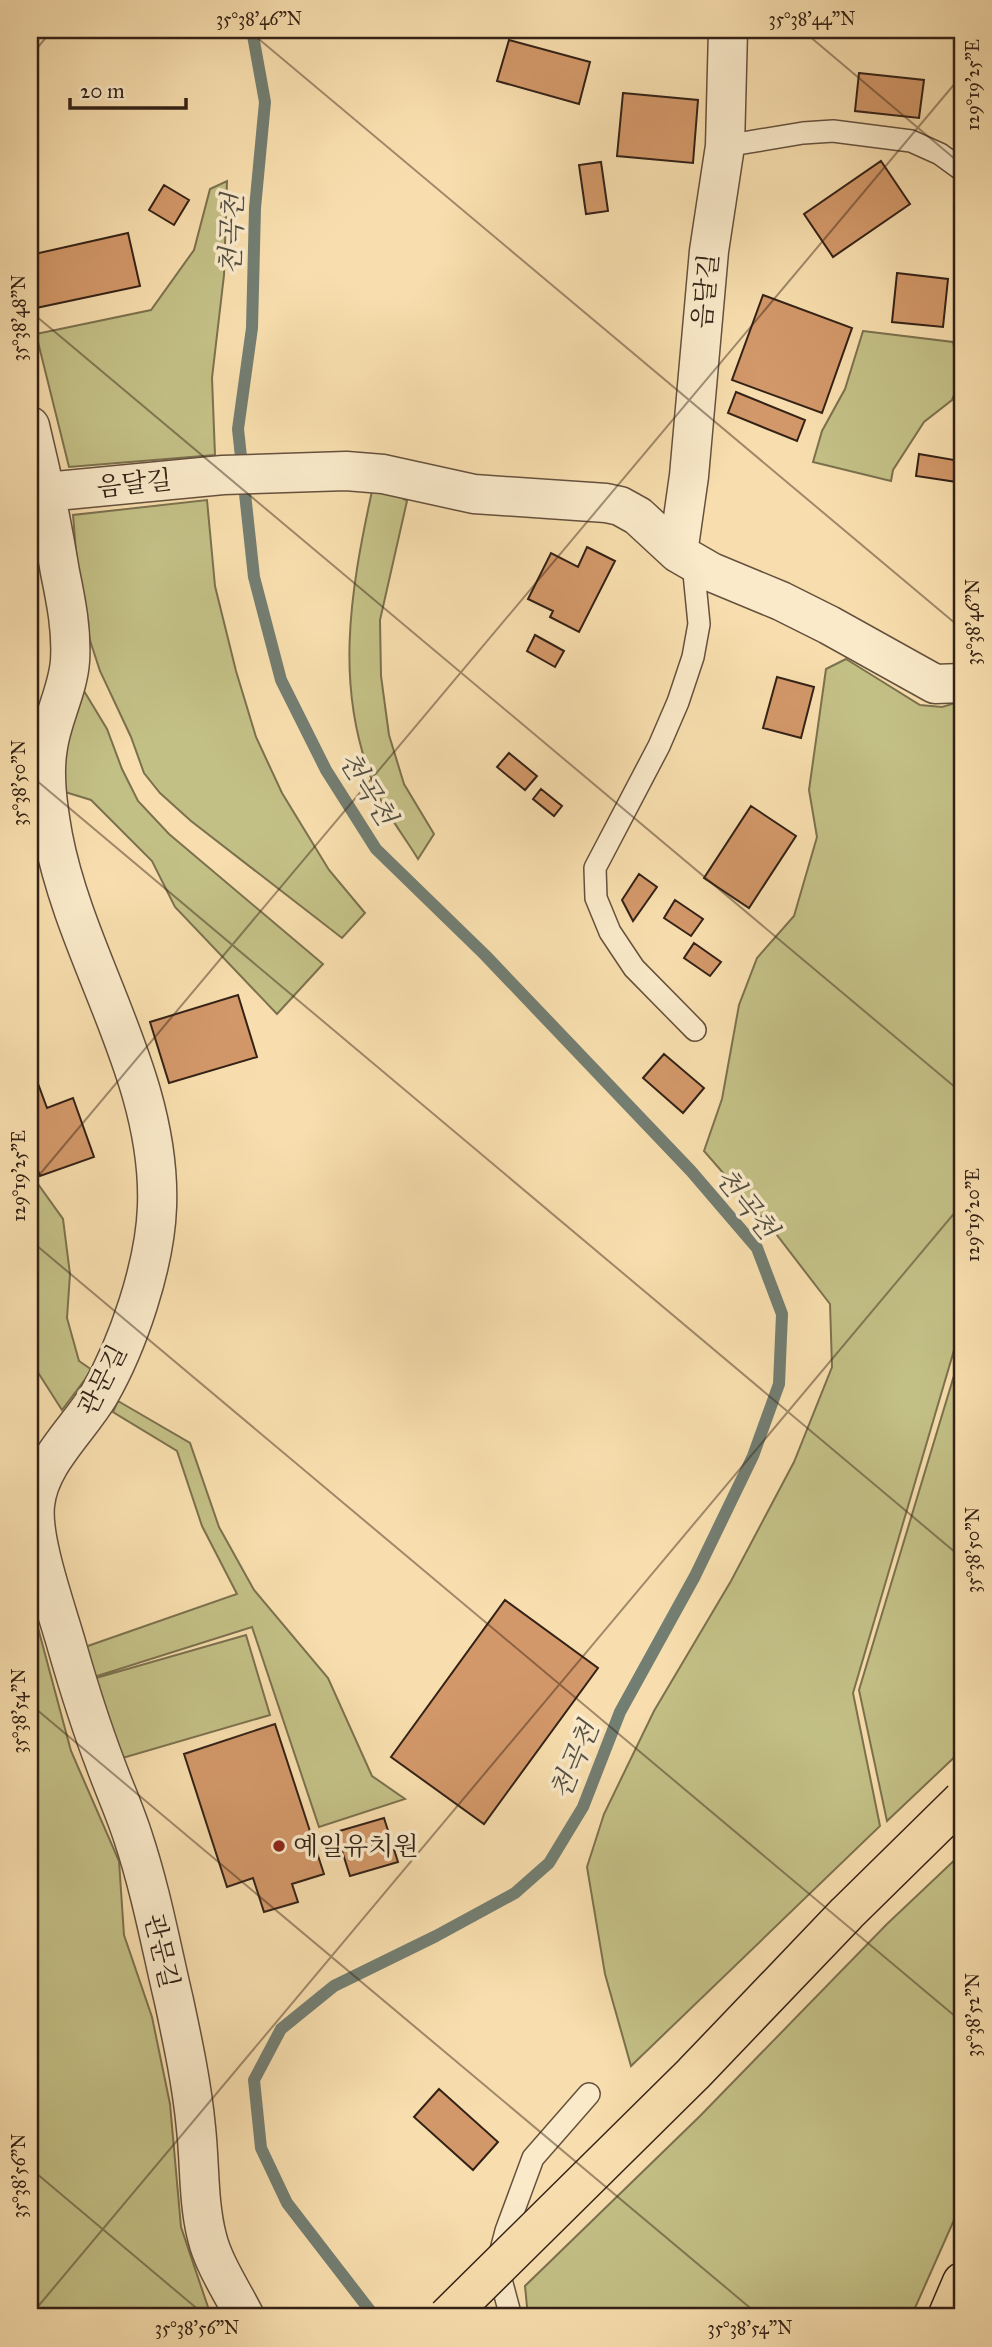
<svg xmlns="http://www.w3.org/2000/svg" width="992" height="2347" viewBox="0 0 992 2347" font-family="'IM FELL Great Primer','Noto Serif KR',serif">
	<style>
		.green { fill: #c3c086; stroke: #7c714e; stroke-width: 2 }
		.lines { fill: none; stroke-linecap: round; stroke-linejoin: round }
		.stream { stroke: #737e72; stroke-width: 12 }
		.building { fill: #d39869; stroke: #342217; stroke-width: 2 }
		.lane-casing { stroke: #65513d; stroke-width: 24 }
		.street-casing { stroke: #65513d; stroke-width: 41 }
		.highway-casing { stroke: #342217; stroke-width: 41 }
		.lane { stroke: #faeaca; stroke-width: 21 }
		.street { stroke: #faeaca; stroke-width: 38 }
		.highway { stroke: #f8deae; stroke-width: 38 }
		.highway-bridge-casing { stroke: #342217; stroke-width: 41; stroke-linecap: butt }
		.highway-bridge { stroke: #f8deae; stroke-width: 38 }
		.ticks { fill: none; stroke: #342217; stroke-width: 2; stroke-opacity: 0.45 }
		.poi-dot { fill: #8f2418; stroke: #faeaca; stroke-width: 2.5 }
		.labels { text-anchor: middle; stroke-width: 7; stroke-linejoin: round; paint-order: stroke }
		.street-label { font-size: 26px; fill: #342217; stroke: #faeaca }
		.poi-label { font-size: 26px; fill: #342217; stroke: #faeaca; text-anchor: start }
		.water-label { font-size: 28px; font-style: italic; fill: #545044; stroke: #faeaca }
		.neatline { fill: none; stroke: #342217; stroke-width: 2.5 }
		.ticks-label { font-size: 18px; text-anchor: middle; fill: #342217 }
	</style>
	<rect width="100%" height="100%" fill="#f8deae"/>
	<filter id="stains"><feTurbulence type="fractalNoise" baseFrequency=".00286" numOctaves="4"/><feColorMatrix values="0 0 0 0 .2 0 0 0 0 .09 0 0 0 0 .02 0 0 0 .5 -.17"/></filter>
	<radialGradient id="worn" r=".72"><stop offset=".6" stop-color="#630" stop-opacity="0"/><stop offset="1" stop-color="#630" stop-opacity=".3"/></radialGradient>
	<path class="green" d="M227,181L224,275L212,378L215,455L69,467L36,334L151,310L194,250L210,189Z
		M863,331L953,342L962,376L952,400L924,422L893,470L891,481L813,462L822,431L845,389Z
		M372,491L395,494L407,501L380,620L381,676L389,735L404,784L434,834L418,859C405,837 386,814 376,790C333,691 350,593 372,491Z
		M207,500L215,586L236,671L256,737L282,793L329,870L365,913L342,938L191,821L160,793L144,773L131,737L100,671L81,613L73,515Z
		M846,659L920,705L942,707L962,701V1323L853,1693L880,1826L631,2066L605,1974L587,1867L604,1814L654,1711L731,1581L794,1462L832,1367L830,1304L773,1230L704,1151L722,1099L739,1005L757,958L794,916L817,837L809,790L826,669Z
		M84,691L107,729L122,769L138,801L169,834L323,964L277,1014L175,907L152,861L91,800L65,792L62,761L70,726Z
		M30,1168L33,1177L63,1219L70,1274L67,1318L79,1361L92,1370L62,1410L30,1360Z
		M962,1349V1750L887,1821L859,1690Z
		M118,1401L190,1443L219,1527L254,1590L328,1678L372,1776L405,1799L319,1827L252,1627L94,1677L85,1647L237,1594L202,1526L177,1451L113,1412Z
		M30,1598L71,1751L119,1861L124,1935L152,2017L170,2104L181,2227L210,2313L209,2317H30Z
		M246,1635L270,1715L119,1759L96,1678Z
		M962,1853V2202L911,2317H528L525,2286L700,2116L887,1924Z"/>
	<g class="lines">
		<path class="stream" d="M252,30L265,102L255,208L252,328L238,429L254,577L281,680L326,770L376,849L485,955L691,1171L757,1248L782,1314L779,1384L753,1456L695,1576L620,1712L583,1807L549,1863L515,1893L436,1936L334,1986L281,2029L254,2080L261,2148L287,2203L375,2317"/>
	</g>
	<path class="building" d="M783,30H840L839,33L783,32Z
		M509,40L590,62L579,104L497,81Z
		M859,73L924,80L919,118L855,111Z
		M623,93L698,100L693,163L617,156Z
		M881,161L910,204L833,257L804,214Z
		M601,162L608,211L586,214L579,165Z
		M164,185L189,200L174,225L149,210Z
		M128,233L140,286L36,308L30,280V255Z
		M897,273L948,279L943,327L892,322Z
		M763,295L852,328L822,413L732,380Z
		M736,392L805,420L797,441L728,413Z
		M919,454L960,461L957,482L916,476Z
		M587,547L615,561L579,632L550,617L553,611L528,599L551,553L578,567Z
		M535,635L564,651L555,667L527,651Z
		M777,677L814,687L801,738L763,728Z
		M509,753L537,776L525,790L497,767Z
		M541,789L562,806L554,816L533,799Z
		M751,806L796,836L749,908L704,878Z
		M639,874L657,887L633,921L622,900Z
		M675,900L703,919L691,936L664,918Z
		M694,943L721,962L710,976L684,958Z
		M238,995L257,1057L169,1083L150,1022Z
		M664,1054L704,1088L683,1113L643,1078Z
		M33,1070L47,1108L73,1098L94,1157L40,1176L30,1148V1071Z
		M505,1600L598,1668L484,1824L391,1757Z
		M275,1724L324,1874L292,1884L298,1902L264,1912L253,1878L227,1887L184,1754Z
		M384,1818L398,1862L350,1876L336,1832Z
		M439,2089L498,2142L473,2170L414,2117Z"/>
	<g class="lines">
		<defs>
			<path id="lane" d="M725,146L803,133L833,131L911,141L940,154L962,170
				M693,563L699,624L693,657L678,702L659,746L595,868L596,898L610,932L634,968L695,1030
				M511,2317L500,2276L501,2250L506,2231L533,2158L589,2094"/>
			<path id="street" d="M30,426C42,475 52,523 60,572C66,601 72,631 70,661C68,690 52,718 48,747C43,775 48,808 53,836C77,961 162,1076 157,1207C155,1265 128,1345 99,1395C78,1430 39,1463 35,1505C31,1541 58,1613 68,1650C79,1688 91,1726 105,1763C114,1788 125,1812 133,1837C151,1891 161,1946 174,2001C183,2043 192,2085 196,2128C200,2164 198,2202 207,2237C213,2263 233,2293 245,2317
				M46,492L223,475L346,471L383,474L474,494L606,503L620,506L638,516L678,553L711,572L781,601L829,625L935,684L962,683
				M678,553L689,476L709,251L725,146L728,30"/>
			<path id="highway" d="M947,2317L962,2282"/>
		</defs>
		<use href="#lane" class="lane-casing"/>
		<use href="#street" class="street-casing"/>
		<use href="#highway" class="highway-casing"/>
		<use href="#lane" class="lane"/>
		<use href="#street" class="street"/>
		<use href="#highway" class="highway"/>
		<defs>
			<path id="highway-bridge" d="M447,2317L693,2074L847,1913L962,1800"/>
		</defs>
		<use href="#highway-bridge" class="highway-bridge-casing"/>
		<use href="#highway-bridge" class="highway-bridge"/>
	</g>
	<path class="ticks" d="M248,30L962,629M802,30L962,165M30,57L52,30M30,311L962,1093M30,775L962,1558M30,1186L962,75M30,1240L962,2022M30,1704L761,2317M30,2168L207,2317M30,2316L962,1204"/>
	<circle class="poi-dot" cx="279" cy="1846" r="7"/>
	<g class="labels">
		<g class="street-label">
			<text transform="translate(705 291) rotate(-84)" y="9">음달길</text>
			<text transform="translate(134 483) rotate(-6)" y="9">음달길</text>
			<text transform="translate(102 1380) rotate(-63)" y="9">관문길</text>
			<text transform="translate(162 1951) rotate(77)" y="9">관문길</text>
		</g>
		<g class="poi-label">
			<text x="293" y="1855">예일유치원</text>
		</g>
		<g class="water-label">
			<text transform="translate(231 234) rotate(-88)" y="10">천곡천</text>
			<text transform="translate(368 788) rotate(58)" y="10">천곡천</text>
			<text transform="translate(747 1203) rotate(52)" y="10">천곡천</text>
			<text transform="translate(574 1760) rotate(-67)" y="10">천곡천</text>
		</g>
	</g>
	<rect width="992" height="2347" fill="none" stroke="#f8deae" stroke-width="77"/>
	<path d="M70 98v10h116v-10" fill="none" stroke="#342217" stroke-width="3.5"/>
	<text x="80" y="98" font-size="21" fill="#342217" stroke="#faeaca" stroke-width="5" paint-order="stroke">20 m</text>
	<rect x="38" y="38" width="916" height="2270" class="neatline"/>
	<g class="ticks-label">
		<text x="259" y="25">35°38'46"N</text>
		<text x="812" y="25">35°38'44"N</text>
		<text transform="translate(973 85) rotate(-90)" y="6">129°19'25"E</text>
		<text transform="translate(19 318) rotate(-90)" y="6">35°38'48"N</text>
		<text transform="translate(973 622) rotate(-90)" y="6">35°38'46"N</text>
		<text transform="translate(19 783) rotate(-90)" y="6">35°38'50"N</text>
		<text transform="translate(19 1176) rotate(-90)" y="6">129°19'25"E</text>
		<text transform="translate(973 1215) rotate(-90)" y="6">129°19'20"E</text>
		<text transform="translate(973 1550) rotate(-90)" y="6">35°38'50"N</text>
		<text transform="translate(19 1711) rotate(-90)" y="6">35°38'54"N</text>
		<text transform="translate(973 2015) rotate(-90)" y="6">35°38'52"N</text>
		<text transform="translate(19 2176) rotate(-90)" y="6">35°38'56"N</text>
		<text x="197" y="2334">35°38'56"N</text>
		<text x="750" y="2334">35°38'54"N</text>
	</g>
	<rect width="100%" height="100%" filter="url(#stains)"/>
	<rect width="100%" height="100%" fill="url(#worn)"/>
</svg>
